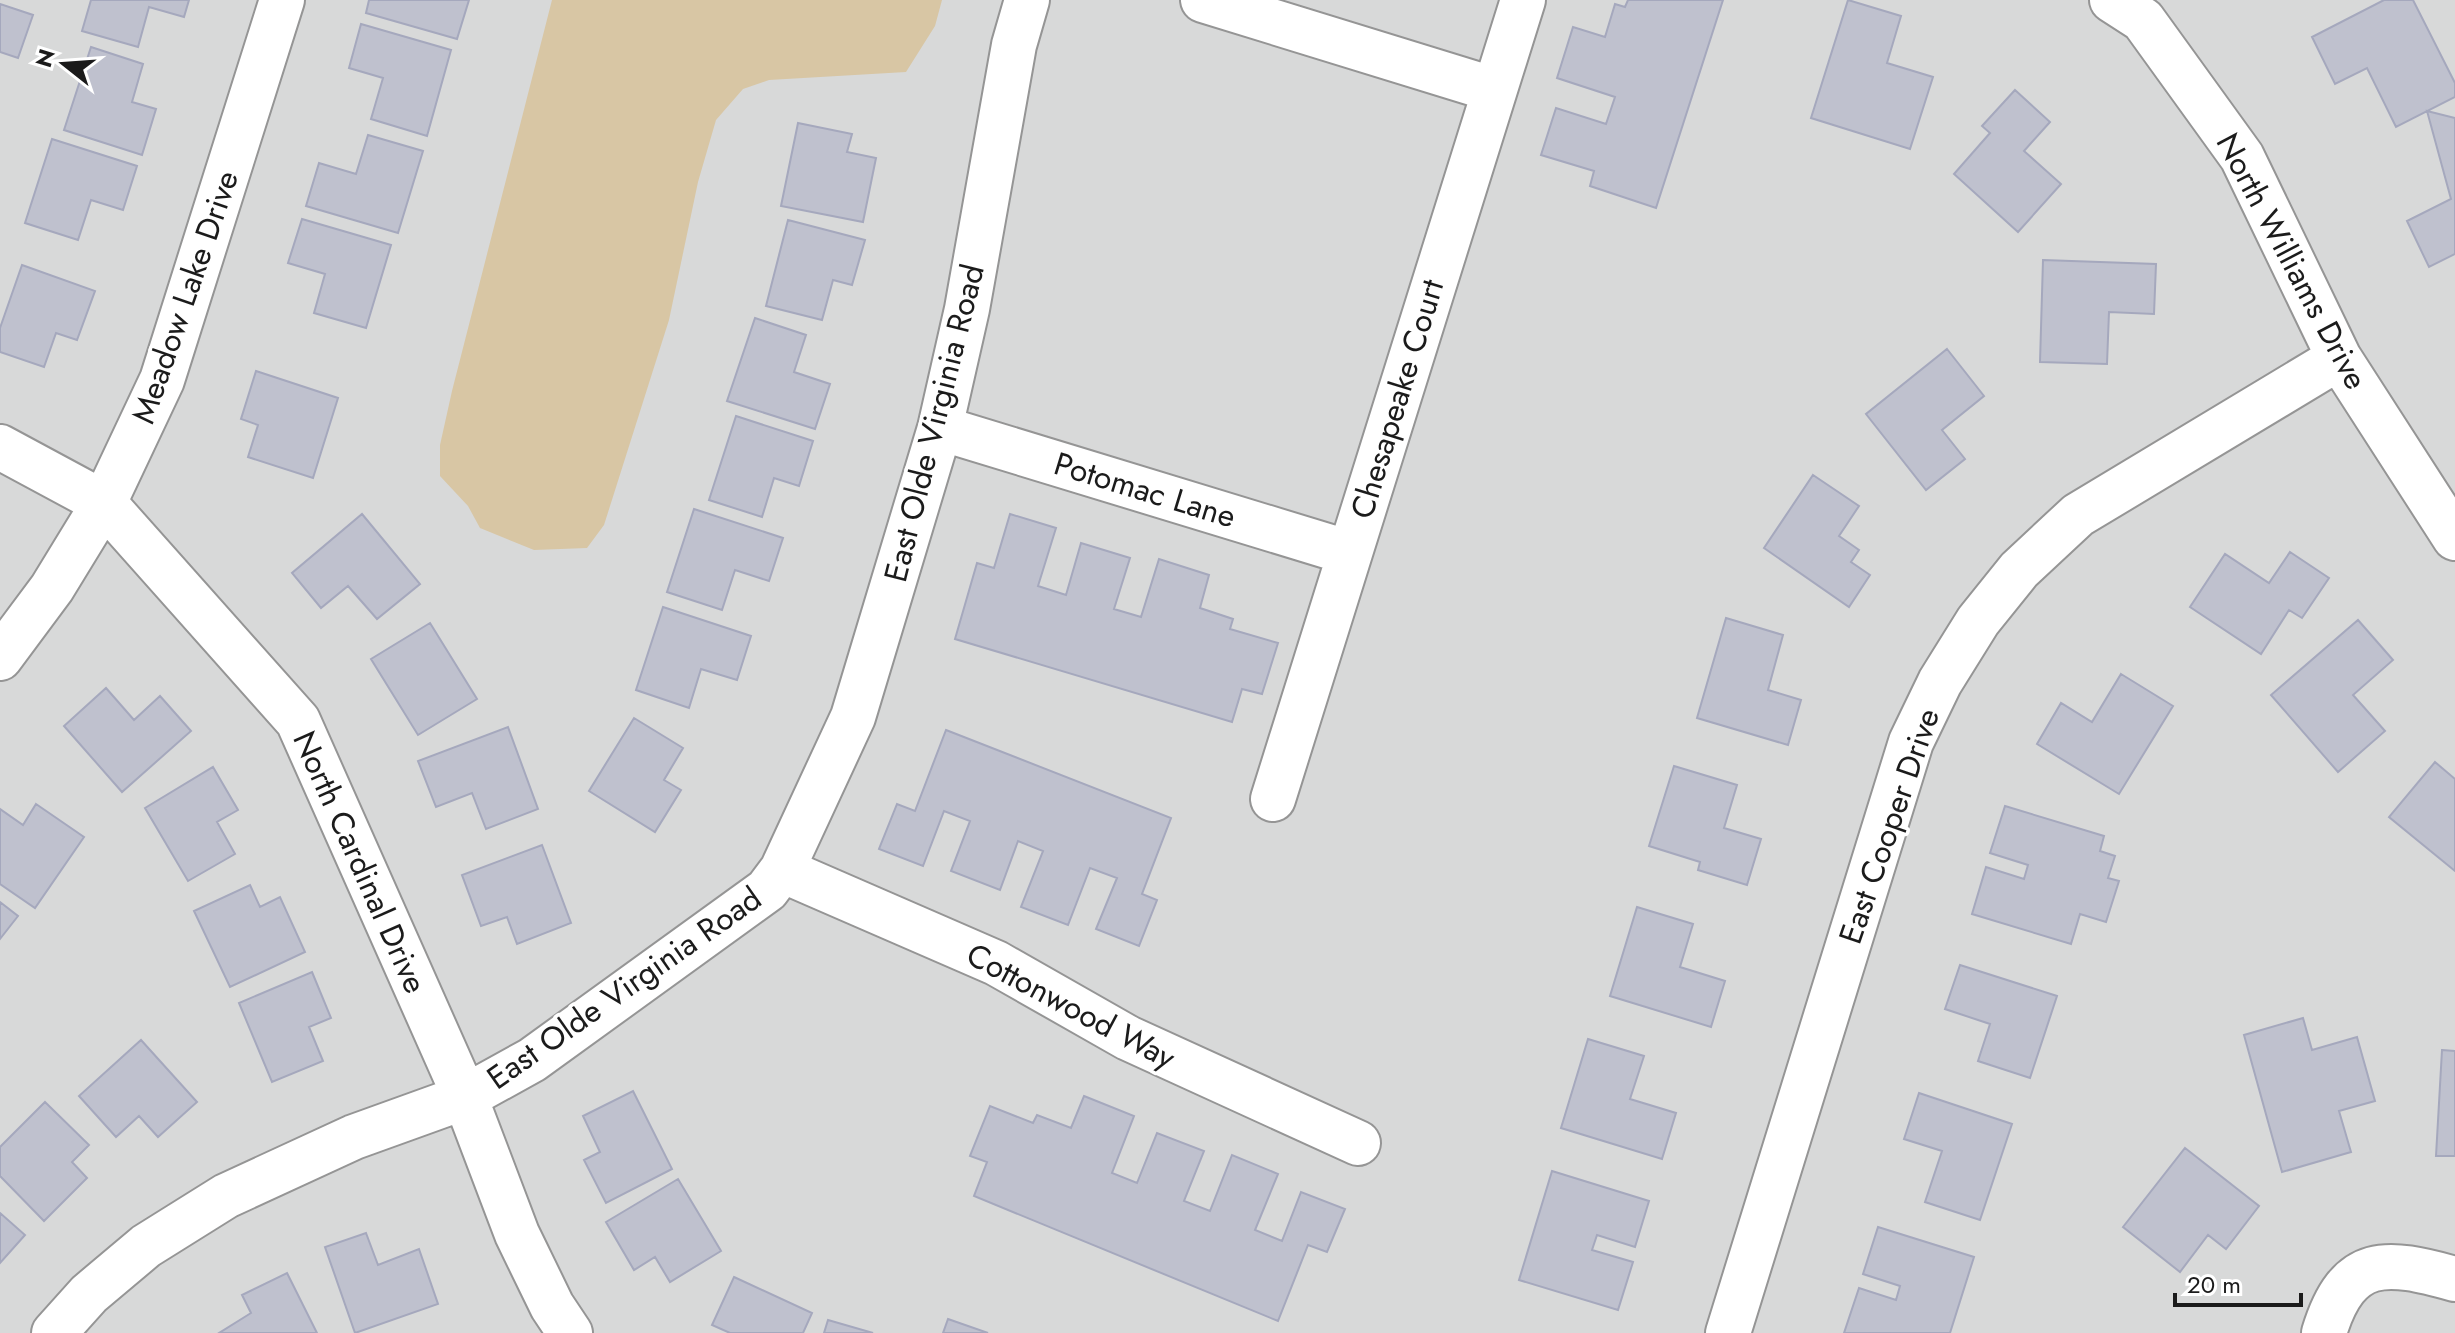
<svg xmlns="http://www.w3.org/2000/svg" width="2455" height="1333" viewBox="0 0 2455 1333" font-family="Jost,sans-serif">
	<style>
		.residential { fill: #d8d9d9 }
		.water { fill: #d8c6a4 }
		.building { fill: #bfc1ce; stroke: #a5a8bd; stroke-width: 2 }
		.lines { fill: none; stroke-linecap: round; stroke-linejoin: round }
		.street-casing { stroke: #959595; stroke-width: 48 }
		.street { stroke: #fff; stroke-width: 44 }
		.labels { text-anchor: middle; stroke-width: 7; stroke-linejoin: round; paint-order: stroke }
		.street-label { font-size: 32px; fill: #1b1b1b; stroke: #fff }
	</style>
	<rect width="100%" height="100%" fill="#e2e1ec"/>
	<path class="residential" d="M0,0H2455V1333H0Z"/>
	<path class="water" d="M552,0H942L935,26L906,72L769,80L743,89L716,120L698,182L669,320L604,525L587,548L534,550L480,528L468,506L440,476V445L452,391Z"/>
	<path class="building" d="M91,0H189L184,17L149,7L138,47L82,31Z
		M369,0H469L457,39L366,13Z
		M1628,0H1723L1656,208L1590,186L1594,171L1541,155L1556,108L1606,124L1615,97L1557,78L1573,27L1605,37L1615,4L1625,7Z
		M1848,0L1901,16L1887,63L1933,77L1910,149L1811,118Z
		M2384,0H2413L2455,83V97L2396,127L2367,68L2335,84L2312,37Z
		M0,4L33,15L18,58L0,52Z
		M361,24L451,50L427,136L371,119L383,78L349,68Z
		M91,47L143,64L132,102L156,109L142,155L64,130Z
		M2015,90L2050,122L2024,151L2061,184L2018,232L1954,174L1990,133L1982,126Z
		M2427,111L2455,118V254L2429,267L2407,221L2451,199Z
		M798,123L852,134L847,152L876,158L863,222L781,206Z
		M368,135L423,151L398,233L306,206L319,163L356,174Z
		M52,139L137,166L123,210L91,200L78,240L25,223Z
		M302,219L391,245L366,328L314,313L325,274L288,263Z
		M788,220L865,240L852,285L833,280L822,320L766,306Z
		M2043,260L2156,264L2154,314L2109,312L2107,364L2040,362Z
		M22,265L95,291L77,340L56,333L44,367L0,352V328Z
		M755,318L806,335L794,372L830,384L815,429L727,401Z
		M1947,349L1984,396L1942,430L1965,459L1926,490L1866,414Z
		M256,371L338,398L313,478L248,457L258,425L241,419Z
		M736,416L813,441L799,486L774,478L762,517L709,500Z
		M1813,475L1859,506L1839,536L1859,550L1851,562L1870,575L1849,607L1764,548Z
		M694,509L783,538L769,581L735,570L722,610L667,592Z
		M362,514L420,584L377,619L348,586L321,608L292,573Z
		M1010,514L1056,528L1038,586L1066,595L1081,543L1130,558L1114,609L1141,617L1159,559L1209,575L1200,608L1233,619L1230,629L1278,643L1262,694L1242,689L1232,722L955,639L977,563L994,568Z
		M2290,552L2329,578L2302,618L2289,610L2261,654L2190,607L2225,554L2269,583Z
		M663,607L751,636L737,680L701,669L689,708L636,690Z
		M1726,618L1783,635L1768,690L1801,700L1788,745L1697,718Z
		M2358,620L2393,660L2353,695L2385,731L2338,772L2271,695Z
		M430,623L477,699L418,735L371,659Z
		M2121,674L2173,706L2119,794L2037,744L2061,703L2092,722Z
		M106,688L134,720L160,696L191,731L122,792L64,726Z
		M634,718L683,748L664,780L681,790L655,832L589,791Z
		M508,727L538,809L486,829L472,793L436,807L418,761Z
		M946,730L1171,818L1142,894L1157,900L1139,946L1096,929L1117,878L1090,868L1068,925L1021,907L1043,851L1018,841L1000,890L951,871L970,821L944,811L923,866L879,849L897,804L915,811Z
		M2435,762L2455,779V871L2389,817Z
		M1674,766L1737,785L1724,828L1761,839L1747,885L1698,870L1700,862L1649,846Z
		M213,767L238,810L217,822L235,854L188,881L145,808Z
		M36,804L84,837L35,908L0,884V809L23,825Z
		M2005,806L2104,836L2100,851L2115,856L2108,878L2119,881L2106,922L2080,914L2071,944L1972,914L1986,867L2024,879L2028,865L1990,853Z
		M542,845L571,923L517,944L507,917L481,926L462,875Z
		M250,885L260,907L280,897L305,952L230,987L194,911Z
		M0,902L18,916L0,939Z
		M1637,907L1693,924L1680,967L1725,981L1711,1027L1610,996Z
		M1960,965L2057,996L2030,1078L1978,1061L1990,1024L1945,1009Z
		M312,972L331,1018L309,1027L323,1061L272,1082L239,1003Z
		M2303,1018L2312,1050L2357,1037L2375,1101L2339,1111L2351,1152L2282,1172L2244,1035Z
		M1588,1039L1644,1056L1630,1099L1676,1113L1662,1159L1561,1128Z
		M141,1040L197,1102L158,1137L139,1116L116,1137L79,1096Z
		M2442,1050L2455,1051V1156H2436Z
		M633,1091L672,1169L606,1203L584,1160L600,1152L583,1116Z
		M1919,1093L2012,1124L1980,1220L1925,1202L1942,1151L1904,1139Z
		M1084,1096L1134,1116L1112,1173L1137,1183L1157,1133L1204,1151L1184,1201L1210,1211L1232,1155L1278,1174L1255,1230L1282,1241L1301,1192L1345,1209L1327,1252L1308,1245L1278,1321L974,1196L987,1162L970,1156L990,1106L1033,1123L1037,1115L1071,1128Z
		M45,1102L89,1145L72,1162L87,1178L44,1221L0,1176V1147Z
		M2185,1148L2259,1206L2226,1249L2208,1235L2180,1272L2123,1227Z
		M1552,1171L1649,1201L1635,1247L1597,1235L1592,1250L1633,1262L1618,1310L1519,1280Z
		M678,1179L721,1251L670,1282L655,1257L634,1270L606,1222Z
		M0,1213L25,1235L0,1263Z
		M1878,1227L1974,1257L1950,1333H1844L1859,1288L1896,1300L1900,1286L1863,1274Z
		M366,1233L378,1265L419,1249L438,1304L355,1333L325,1247Z
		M287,1273L317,1333H219L251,1313L242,1295Z
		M734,1277L812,1313L803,1333H730L712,1325Z
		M948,1319L988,1333H943Z
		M828,1320L873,1333H824Z"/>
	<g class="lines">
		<defs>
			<path id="street" d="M1203,0L1492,89
				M2112,0L2143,20L2242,157L2339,358L2455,538
				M940,428L1350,553
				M0,447L104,503L298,721L465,1097L517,1234L552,1306L570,1333
				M0,658L52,588L104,503L162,380L282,0
				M1273,799L1523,0
				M782,870L996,963L1128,1038L1358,1143
				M54,1333L89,1294L146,1246L226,1196L354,1137L465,1097L532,1060L767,890L782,870L853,717L940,428L967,309L1014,45L1027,0
				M1728,1333L1911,742L1940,682L1978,621L2019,570L2078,515L2339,358
				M2324,1333C2348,1254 2386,1260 2455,1279"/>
		</defs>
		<use href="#street" class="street-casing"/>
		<use href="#street" class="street"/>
	</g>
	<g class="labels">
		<g class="street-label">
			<text transform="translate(2292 261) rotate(62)" y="11">North Williams Drive</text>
			<text transform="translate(185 297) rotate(-71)" y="11">Meadow Lake Drive</text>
			<text transform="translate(1397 399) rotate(-73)" y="11">Chesapeake Court</text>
			<text transform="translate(934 423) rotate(-76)" y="11">East Olde Virginia Road</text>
			<text transform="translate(1145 490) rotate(17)" y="11">Potomac Lane</text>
			<text transform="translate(1889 826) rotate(-71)" y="11">East Cooper Drive</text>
			<text transform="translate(360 862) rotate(66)" y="11">North Cardinal Drive</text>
			<text transform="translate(624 988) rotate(-35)" y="11">East Olde Virginia Road</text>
			<text transform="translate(1071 1006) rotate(28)" y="11">Cottonwood Way</text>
		</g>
	</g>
	<g transform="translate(64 64) rotate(287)" stroke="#ffffff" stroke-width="6" paint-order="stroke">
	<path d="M0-6L14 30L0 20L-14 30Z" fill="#1b1b1b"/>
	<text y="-12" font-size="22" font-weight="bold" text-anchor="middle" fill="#1b1b1b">N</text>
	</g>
	<path d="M2175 1293v12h126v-12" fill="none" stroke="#1b1b1b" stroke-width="4"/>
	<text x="2187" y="1293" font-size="24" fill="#1b1b1b" stroke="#ffffff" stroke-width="6" paint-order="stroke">20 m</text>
</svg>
